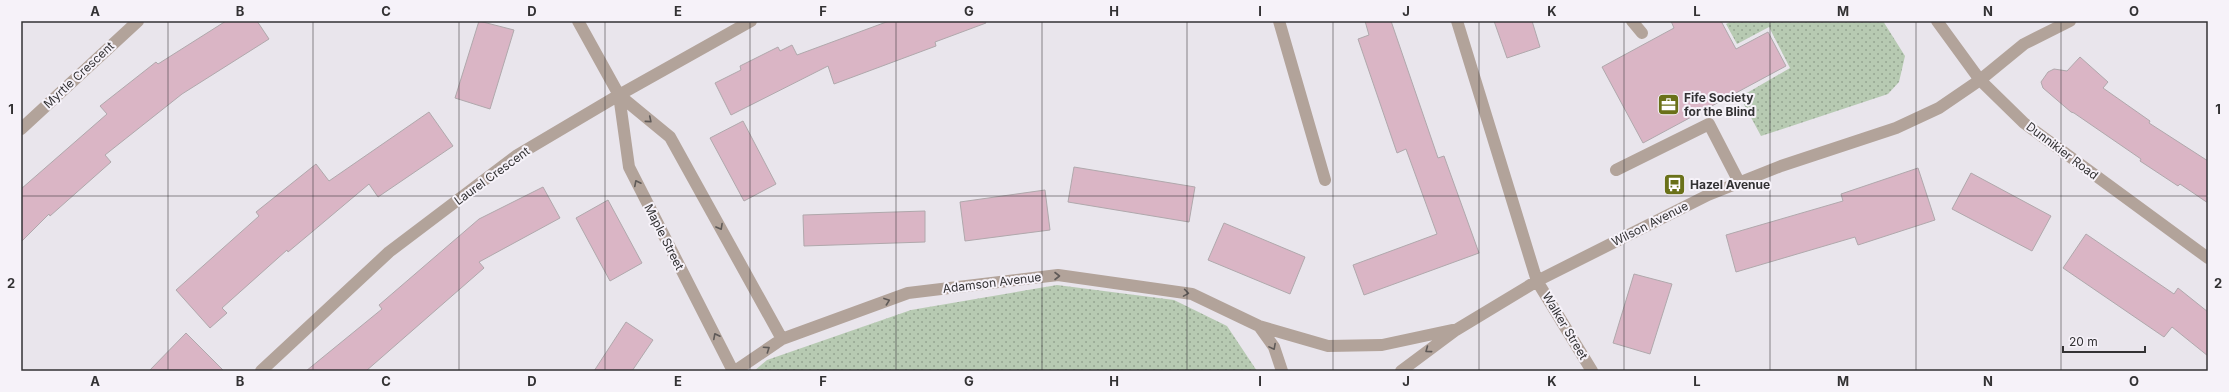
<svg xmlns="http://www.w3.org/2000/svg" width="2229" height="392" viewBox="0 0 2229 392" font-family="Inter,sans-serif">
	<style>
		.park { fill: url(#park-dots) }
		.building { fill: #dab5c5; stroke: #b0a8ac }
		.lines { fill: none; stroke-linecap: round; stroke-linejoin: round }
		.minor { stroke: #b2a39a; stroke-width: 12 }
		.oneway { stroke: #5f5a58 }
		.grid { fill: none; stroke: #333234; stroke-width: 1; stroke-opacity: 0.55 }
		.labels { text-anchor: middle; stroke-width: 4; stroke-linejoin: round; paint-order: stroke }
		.street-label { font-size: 12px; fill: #333234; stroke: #f6f2f9 }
		.poi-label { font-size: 12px; font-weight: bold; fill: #333234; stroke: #f6f2f9; text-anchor: start }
		.neatline { fill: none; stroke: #333234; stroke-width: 1.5 }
		.grid-label { font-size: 13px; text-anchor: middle; font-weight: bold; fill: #333234 }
	</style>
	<defs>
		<pattern id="park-dots" width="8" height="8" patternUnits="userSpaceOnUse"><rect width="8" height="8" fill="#b7cab2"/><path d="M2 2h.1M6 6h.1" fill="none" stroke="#95a592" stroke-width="1.8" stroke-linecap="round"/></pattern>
	</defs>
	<rect width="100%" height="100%" fill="#e9e5ec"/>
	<path class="park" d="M1732,21H1883L1905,56L1899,82L1888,94L1761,136L1740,97L1790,68L1769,27L1737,44L1726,24Z
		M1057,285L1174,300L1227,326L1257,371H754L767,360L911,310Z"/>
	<path class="building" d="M226,21H257L269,39L182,94L105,155L111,162L50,216L49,214L21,242V189L107,114L100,106L156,62L158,64Z
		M479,21L514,30L490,109L455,98Z
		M889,21H985L986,23L935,42L936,46L834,84L828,66L731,115L715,83L741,70L740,66L778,47L780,51L792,45L797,55Z
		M1365,21H1391L1438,158L1444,156L1479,253L1364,295L1353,265L1437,234L1406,149L1397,153L1358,39L1369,35Z
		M1494,21H1532L1540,47L1507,58Z
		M1671,21H1721L1736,49L1768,32L1786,66L1643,143L1602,67L1674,28Z
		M2080,57L2108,82L2103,88L2150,121L2149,123L2208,161V203L2180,184L2178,186L2140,161L2141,159L2074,113L2071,112L2043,88L2041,82L2048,72L2054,69L2067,71Z
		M429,112L453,146L378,197L369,184L306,237L288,252L287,250L222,308L227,313L210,328L176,290L259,216L256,212L316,164L329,181Z
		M743,121L776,184L744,201L710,138Z
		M1074,167L1195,187L1189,222L1068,202Z
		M1918,168L1935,220L1858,245L1855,237L1736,272L1726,235L1843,201L1841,194Z
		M1971,173L2051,216L2032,251L1952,209Z
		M543,187L560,218L479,262L484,268L366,371H306L382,309L379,305L479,219Z
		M1045,190L1050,230L965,241L960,202Z
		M608,200L642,263L610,281L576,218Z
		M925,211V242L804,246L803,215Z
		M1224,223L1305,257L1290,294L1208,260Z
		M2086,234L2174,294L2178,288L2208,312V356L2172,327L2164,337L2063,268Z
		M1634,274L1672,284L1650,354L1613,343Z
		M626,322L653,340L632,371H594Z
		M186,333L224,371H149Z"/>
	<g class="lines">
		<path class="minor" d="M578,21L619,95L670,137L782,339
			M1279,21L1325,180
			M1457,21L1537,281L1592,371
			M1632,21L1642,33
			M1937,21L1980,80L2024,123L2208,258
			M619,95L629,167L733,371
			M21,129L138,21
			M1616,170L1709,124L1739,182
			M1259,326L1274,347L1282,371
			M261,371L389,252L516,156L619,95L751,21
			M735,371L782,339L908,293L1058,275L1192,294L1259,326L1328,346L1382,345L1452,330
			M1401,371L1456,330L1537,281L1708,195L1781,166L1896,128L1939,108L1980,80L2024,44L2070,21"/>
	</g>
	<defs><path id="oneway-chevron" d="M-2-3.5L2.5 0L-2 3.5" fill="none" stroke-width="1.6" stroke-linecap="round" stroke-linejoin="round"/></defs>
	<g class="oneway">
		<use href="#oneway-chevron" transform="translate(649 120) rotate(40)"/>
		<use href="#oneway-chevron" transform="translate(637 183) rotate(-117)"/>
		<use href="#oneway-chevron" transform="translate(720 227) rotate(61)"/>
		<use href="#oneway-chevron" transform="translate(1057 276)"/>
		<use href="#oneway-chevron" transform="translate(1186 293) rotate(9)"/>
		<use href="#oneway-chevron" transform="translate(887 301) rotate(-20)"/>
		<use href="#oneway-chevron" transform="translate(716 336) rotate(-117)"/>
		<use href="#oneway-chevron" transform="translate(1273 347) rotate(62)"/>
		<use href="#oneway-chevron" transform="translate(767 349) rotate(-34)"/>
		<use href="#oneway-chevron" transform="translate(1428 350) rotate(143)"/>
	</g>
	<path class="grid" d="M168,21V371M313,21V371M459,21V371M605,21V371M750,21V371M896,21V371M1042,21V371M1187,21V371M1333,21V371M1479,21V371M1624,21V371M1770,21V371M1916,21V371M2061,21V371M21,196H2208"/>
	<defs>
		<symbol id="office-square" viewBox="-11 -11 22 22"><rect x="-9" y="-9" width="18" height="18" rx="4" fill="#6a7119" stroke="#f6f2f9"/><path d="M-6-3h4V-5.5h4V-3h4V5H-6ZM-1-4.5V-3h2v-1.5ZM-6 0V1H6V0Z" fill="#fff"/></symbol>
		<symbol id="bus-square" viewBox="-11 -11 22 22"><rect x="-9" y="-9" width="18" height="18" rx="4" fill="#6a7119" stroke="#f6f2f9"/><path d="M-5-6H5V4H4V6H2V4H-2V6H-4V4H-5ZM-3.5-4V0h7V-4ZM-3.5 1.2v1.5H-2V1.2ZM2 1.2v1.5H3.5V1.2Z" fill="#fff"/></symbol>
	</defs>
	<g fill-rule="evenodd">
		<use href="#office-square" x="1656" y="92" width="25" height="25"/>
		<use href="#bus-square" x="1662" y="172" width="25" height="25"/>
	</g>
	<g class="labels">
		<g class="street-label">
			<text transform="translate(79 75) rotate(-43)" y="4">Myrtle Crescent</text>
			<text transform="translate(2062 151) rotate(37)" y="4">Dunnikier Road</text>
			<text transform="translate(492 176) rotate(-36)" y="4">Laurel Crescent</text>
			<text transform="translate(1650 224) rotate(-27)" y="4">Wilson Avenue</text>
			<text transform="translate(664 237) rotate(63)" y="4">Maple Street</text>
			<text transform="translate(992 283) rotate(-7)" y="4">Adamson Avenue</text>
			<text transform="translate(1565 326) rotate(59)" y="4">Walker Street</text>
		</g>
		<g class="poi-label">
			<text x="1684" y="102">Fife Society<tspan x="1684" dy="14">for the Blind</tspan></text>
			<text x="1690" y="189">Hazel Avenue</text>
		</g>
	</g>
	<rect width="2229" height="392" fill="none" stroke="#f6f2f9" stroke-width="44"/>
	<path d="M2063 346v6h82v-6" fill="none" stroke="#333234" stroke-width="2"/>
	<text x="2069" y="346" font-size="12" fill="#333234" stroke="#f6f2f9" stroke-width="3" paint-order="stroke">20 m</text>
	<rect x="22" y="22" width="2185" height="348" class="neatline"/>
	<g class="grid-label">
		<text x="95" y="16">A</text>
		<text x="240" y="16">B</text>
		<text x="386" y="16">C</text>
		<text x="532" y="16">D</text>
		<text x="678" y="16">E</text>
		<text x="823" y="16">F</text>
		<text x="969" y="16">G</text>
		<text x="1114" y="16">H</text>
		<text x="1260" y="16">I</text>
		<text x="1406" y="16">J</text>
		<text x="1552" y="16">K</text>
		<text x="1697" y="16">L</text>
		<text x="1843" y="16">M</text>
		<text x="1988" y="16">N</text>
		<text x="2134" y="16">O</text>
		<text x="11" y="114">1</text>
		<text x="2218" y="114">1</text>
		<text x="11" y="288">2</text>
		<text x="2218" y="288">2</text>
		<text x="95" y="386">A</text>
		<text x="240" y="386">B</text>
		<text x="386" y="386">C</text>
		<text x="532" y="386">D</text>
		<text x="678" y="386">E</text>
		<text x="823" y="386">F</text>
		<text x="969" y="386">G</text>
		<text x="1114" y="386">H</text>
		<text x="1260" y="386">I</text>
		<text x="1406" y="386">J</text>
		<text x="1552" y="386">K</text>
		<text x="1697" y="386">L</text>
		<text x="1843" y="386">M</text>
		<text x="1988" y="386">N</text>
		<text x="2134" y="386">O</text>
	</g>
</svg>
